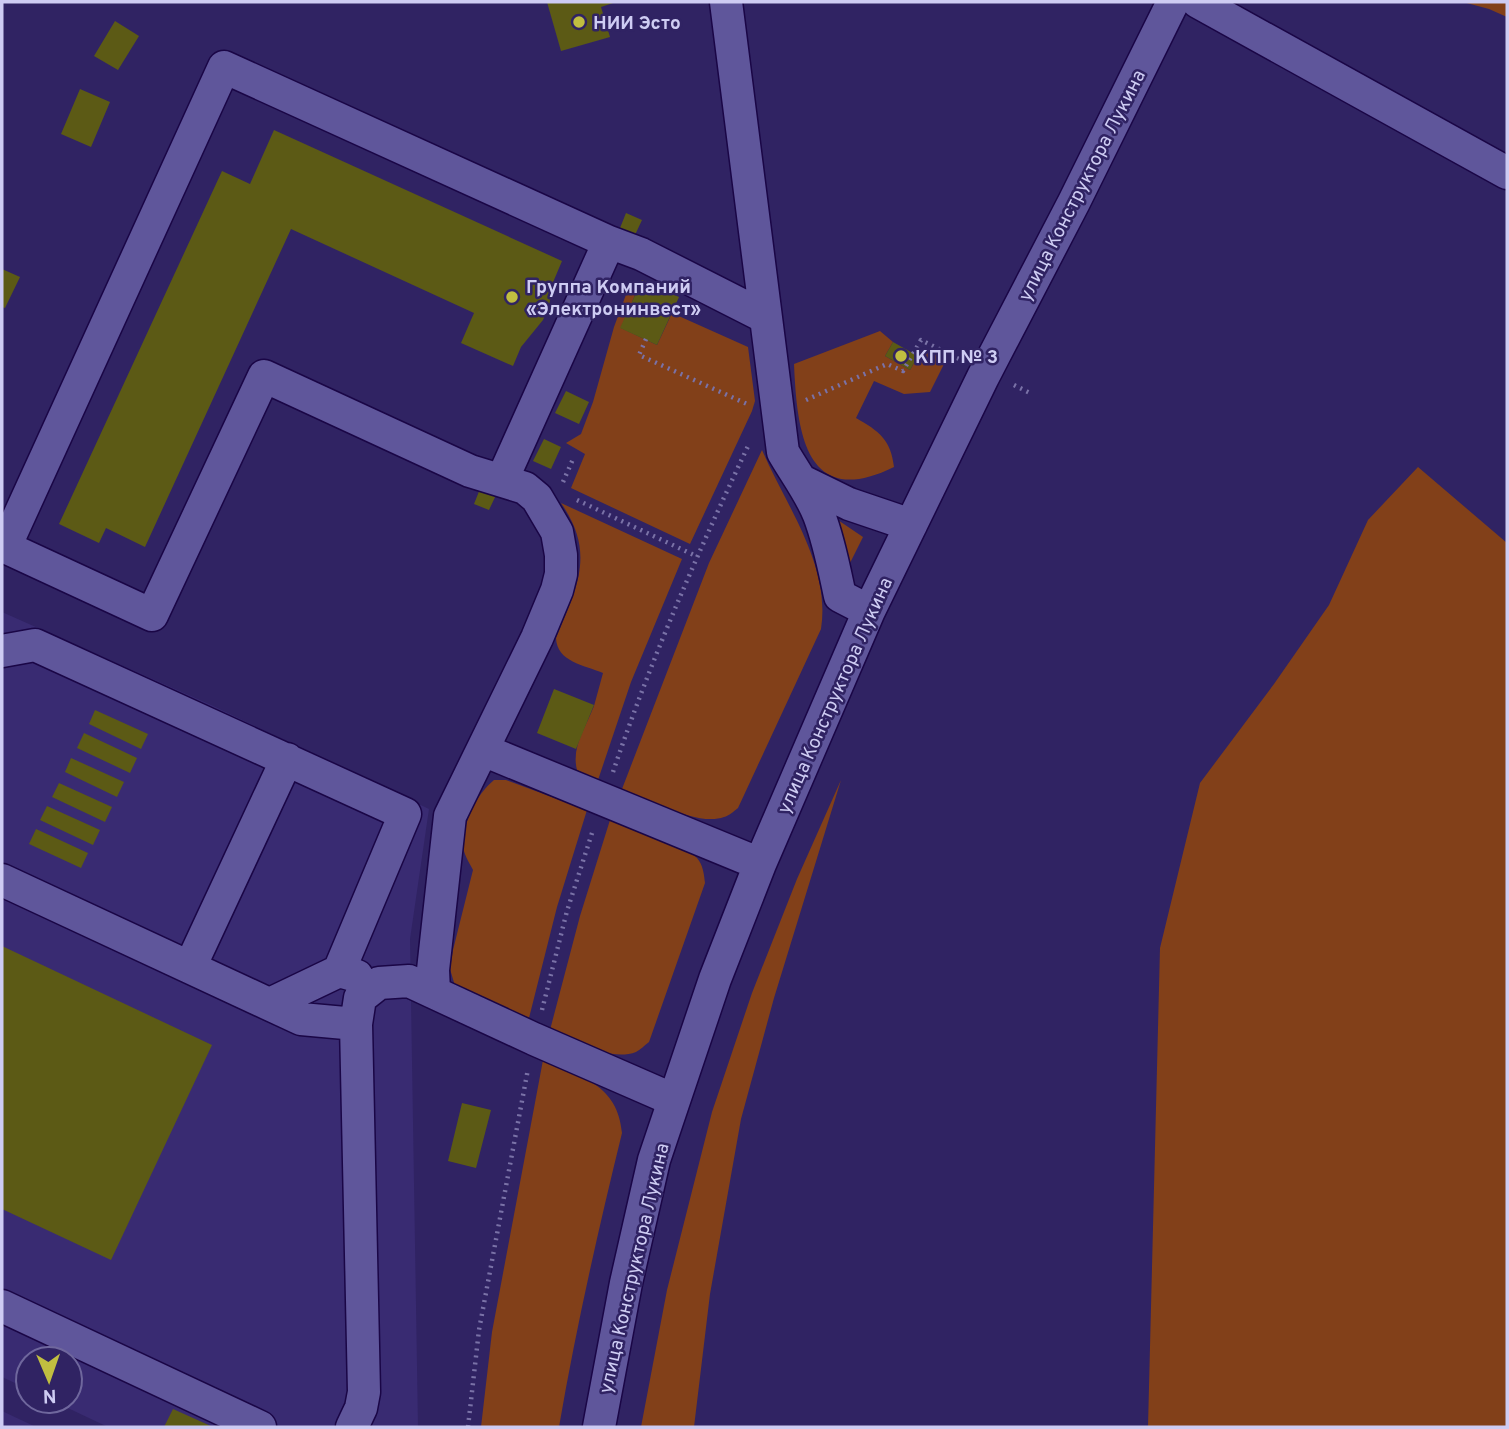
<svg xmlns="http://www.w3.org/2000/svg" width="1509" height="1429" viewBox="0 0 1509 1429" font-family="Overpass,sans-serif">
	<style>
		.built { fill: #392b72 }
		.green { fill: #824019 }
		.building { fill: #5c5a15 }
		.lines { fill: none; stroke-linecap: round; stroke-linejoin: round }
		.minor-casing { stroke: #1a0646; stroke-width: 35 }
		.path { stroke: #7a72a7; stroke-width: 4.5; stroke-dasharray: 2 5; stroke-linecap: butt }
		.minor { stroke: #5f569b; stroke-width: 32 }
		.poi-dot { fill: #c1be40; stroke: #302363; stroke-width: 2.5 }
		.labels { text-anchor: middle; stroke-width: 5; stroke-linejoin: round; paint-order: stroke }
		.poi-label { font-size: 19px; font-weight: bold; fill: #ceccf3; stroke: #302363; text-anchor: start }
		.street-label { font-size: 19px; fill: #ceccf3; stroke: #302363 }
	</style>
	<rect width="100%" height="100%" fill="#302363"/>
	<path class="built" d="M2,612L211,705L429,809L410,939L418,1427H108L53,1401H70V1359H28V1389L2,1377Z
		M2,1411L36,1427H2Z"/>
	<path class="green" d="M1463,2H1507V17L1489,9Z
		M627,292L635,295L621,328L657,345L672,313L748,347L755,401L752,411L690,544L571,488L585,454L566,443L581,434L593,402L614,327Z
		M880,331L893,342L885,356L910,370L918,356L929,352L946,360L930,392L904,394L874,381L856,418C879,431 891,440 894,467C805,511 797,431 794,364Z
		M762,450C786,506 831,565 821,629L738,808C734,811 729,816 724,817C698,827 647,799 622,789L709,563Z
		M1418,467L1507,543V1427H1148L1160,948L1200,783L1274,684L1329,605L1368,520Z
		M561,503L682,559L631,682L598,780L577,770C571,747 586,727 594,706C597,695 600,684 603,673C584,665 557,662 556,638C577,587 596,553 561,503Z
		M826,512L863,537L850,563Z
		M494,780H506L587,810L557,907L528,1022L455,986L450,969L453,950L473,870C469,862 463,854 463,844C464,821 476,795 494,780Z
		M841,780L774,998L741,1119L710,1294L694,1427H641L667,1290L712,1112L752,993L797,879Z
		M610,820C629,828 684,844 697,858C703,865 704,874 705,883L649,1042C645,1045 640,1050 636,1052C609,1062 574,1040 550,1030L580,916Z
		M543,1060C581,1076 618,1085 622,1133C598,1231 576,1328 559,1427H481L492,1332Z"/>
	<path class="building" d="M547,2H616L601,7L610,37L561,51Z
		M115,21L139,36L118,70L94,56Z
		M80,89L110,102L91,147L61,134Z
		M274,130L562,261L554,280L549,306L543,320L521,347L513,366L461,343L474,313L291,229L145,547L106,528L99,543L59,524L222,171L250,184Z
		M626,213L642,220L635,235L620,228Z
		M2,269L20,277L5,308L2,307Z
		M642,280L679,297L657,345L620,328Z
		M893,342L918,356L910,370L885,356Z
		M566,391L589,402L579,424L555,413Z
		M544,439L561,447L551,469L533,461Z
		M480,489L496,495L489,510L474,504Z
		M554,689L594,705L576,749L537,733Z
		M95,710L148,734L141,749L89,724Z
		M84,733L137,758L130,773L77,748Z
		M71,758L124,782L117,797L65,772Z
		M59,783L112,807L105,822L52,797Z
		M47,806L100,830L93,845L40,820Z
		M36,829L88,853L81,868L29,844Z
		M2,946L212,1045L111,1260L2,1209Z
		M462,1103L491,1110L476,1168L448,1161Z
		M173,1409L213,1427H164Z"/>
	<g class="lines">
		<defs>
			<path id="minor" d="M726,2L783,452C795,473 810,492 819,515C829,541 834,568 840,596L869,611
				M1198,2L1507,173
				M502,480L609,242L641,254L765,317
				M802,481L849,504L911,525
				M2,651L35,645L405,814L339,971
				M483,750L760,864
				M2,880L301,1019L356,1024L364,1392L361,1408L352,1427
				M190,967L287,759
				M434,992L433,970L450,816L537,638L557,590L561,574V555L557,532L537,498L525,488L470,471L264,376L152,615L5,547L224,67L609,242
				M270,1004L339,971L357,976
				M356,1024L360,998L379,983L409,981L534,1039L674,1100
				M2,1306L260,1427
				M599,1427L626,1283L654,1160L715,979L760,864L869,611L983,377L1074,202L1173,2"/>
		</defs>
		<use href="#minor" class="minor-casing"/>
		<path class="path" d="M646,339L639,355L747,404
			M1014,385L1030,393
			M806,400L887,364L903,371L921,340L959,359
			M563,482L573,459
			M577,500L696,556
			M613,772C651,659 698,552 749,444
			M542,1010L567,911L593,830
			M468,1427L479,1330L528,1069"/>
		<use href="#minor" class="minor"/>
	</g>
	<g class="poi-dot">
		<circle cx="579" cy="22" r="7"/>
		<circle cx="512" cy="297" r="7"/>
		<circle cx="901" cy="356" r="7"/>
	</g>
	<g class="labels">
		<g class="poi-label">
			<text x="593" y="29">НИИ Эсто</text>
			<text x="526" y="293">Группа Компаний<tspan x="526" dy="22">«Электронинвест»</tspan></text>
			<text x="915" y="363">КПП № 3</text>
		</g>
		<g class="street-label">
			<text transform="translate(1081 185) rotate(-63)" y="7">улица Конструктора Лукина</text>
			<text transform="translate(834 695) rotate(-66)" y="7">улица Конструктора Лукина</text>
			<text transform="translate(633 1268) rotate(-77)" y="7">улица Конструктора Лукина</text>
		</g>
	</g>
	<rect width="1509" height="1429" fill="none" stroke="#ceccf3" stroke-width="7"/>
	<g transform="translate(49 1380) rotate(178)"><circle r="33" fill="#302363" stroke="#6f679d" stroke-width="2"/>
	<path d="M0-5L12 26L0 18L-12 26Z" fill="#c1be40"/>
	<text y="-10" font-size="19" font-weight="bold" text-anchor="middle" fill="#ceccf3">N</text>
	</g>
</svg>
